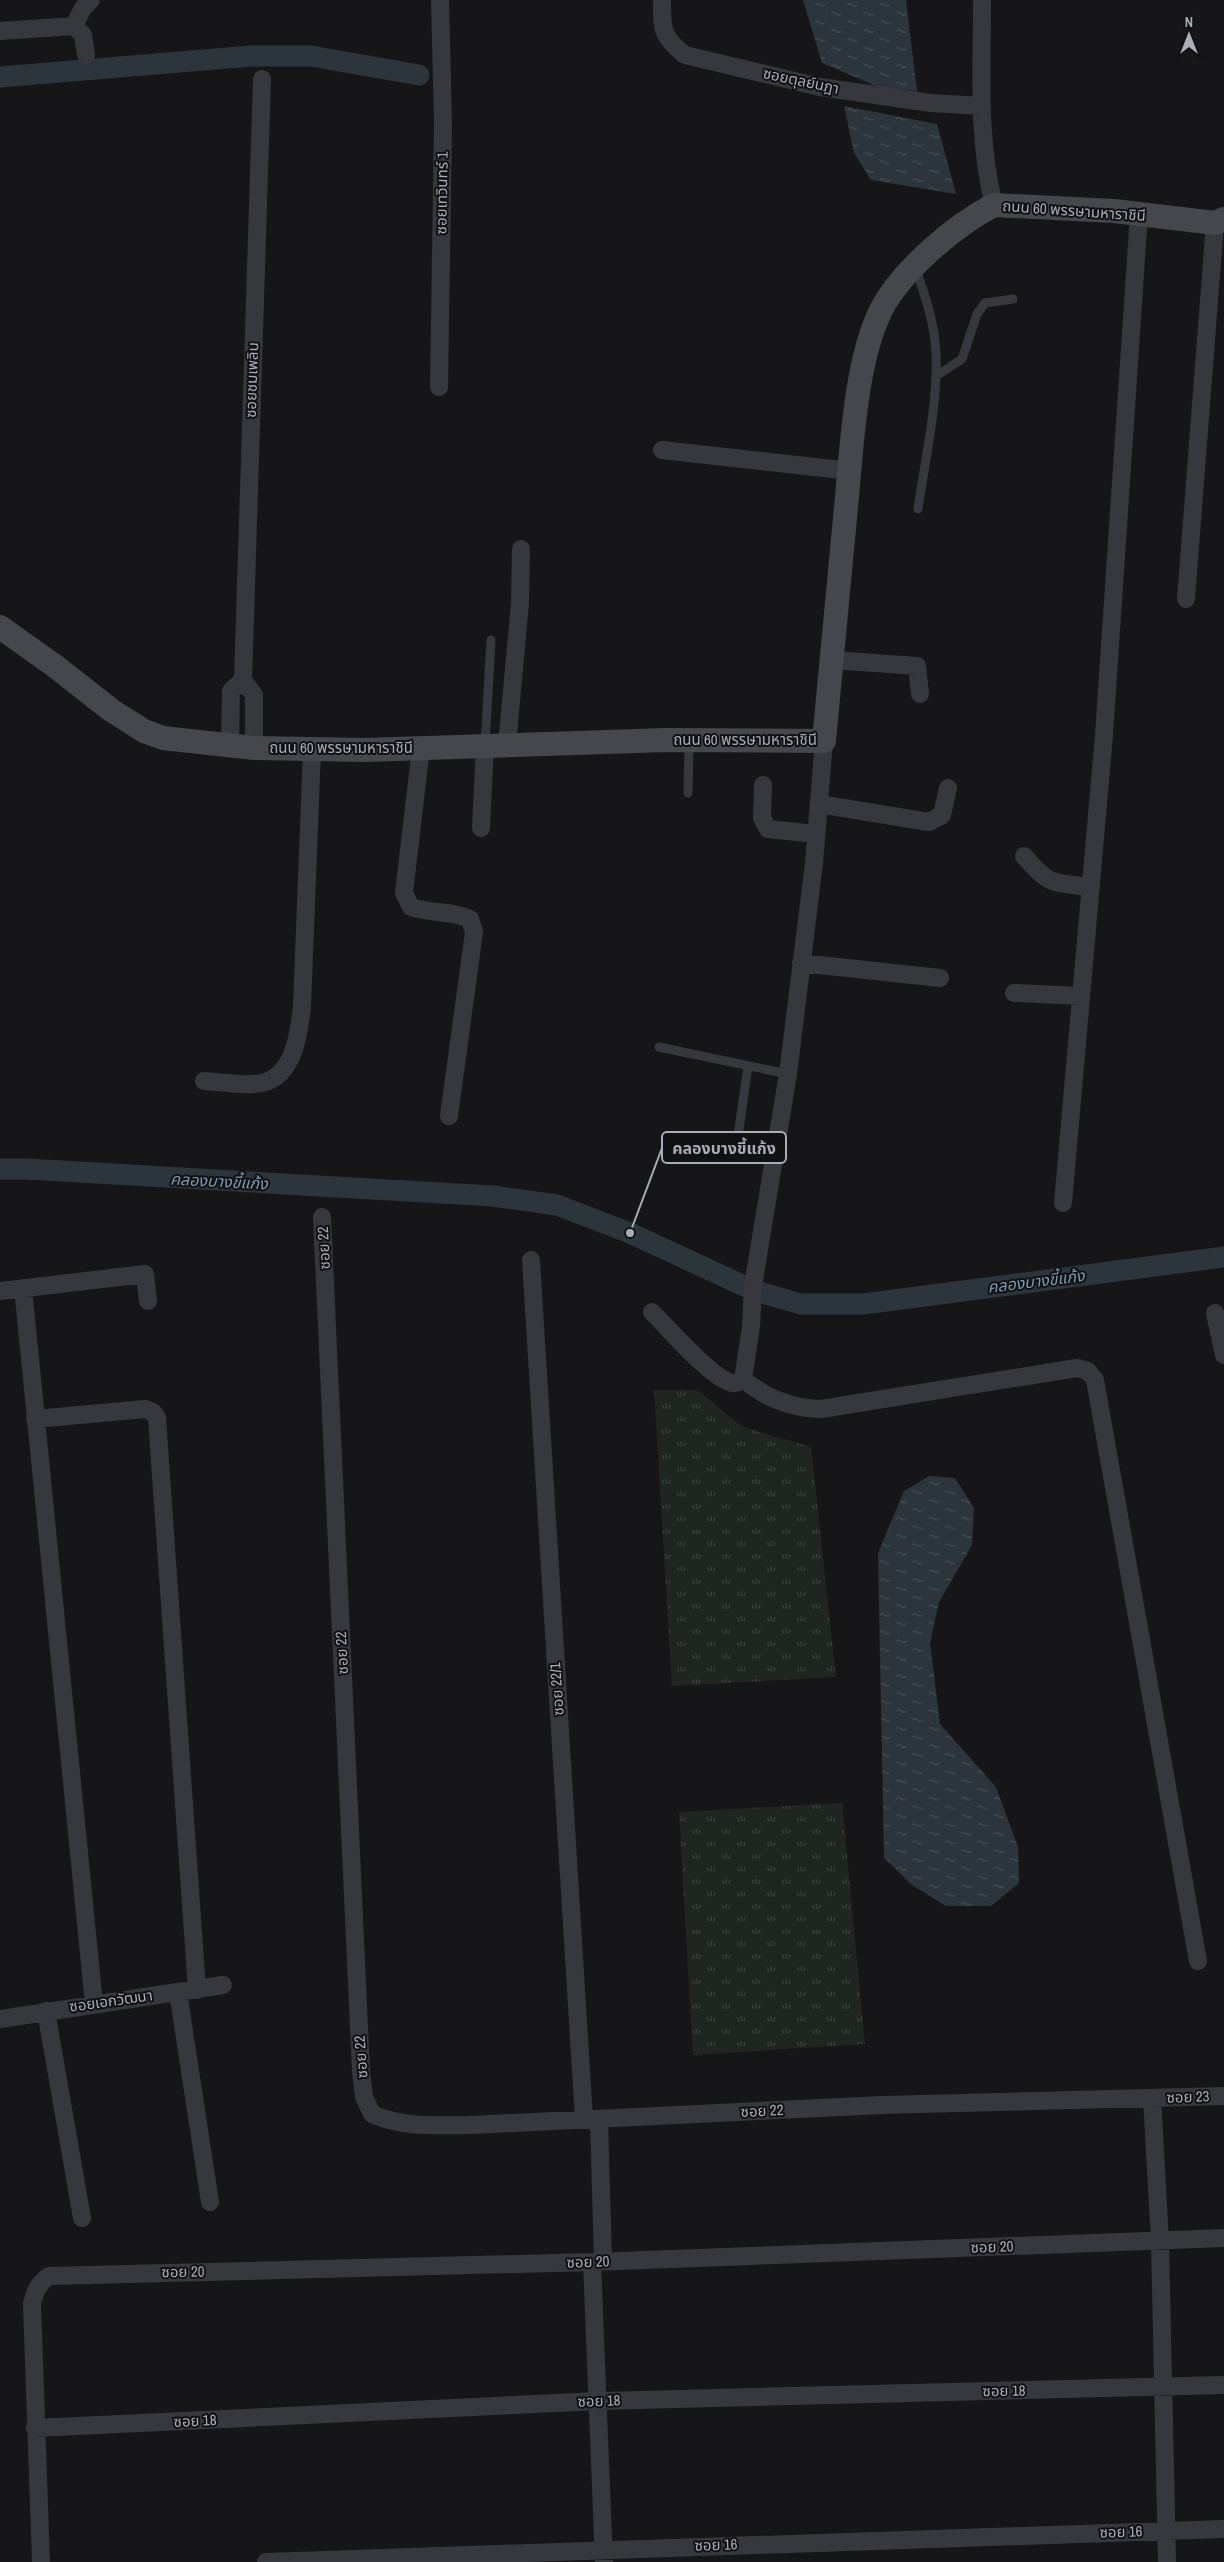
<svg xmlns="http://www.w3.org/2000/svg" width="1224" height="2562" viewBox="0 0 1224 2562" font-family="'Archivo Narrow','Noto Sans Thai',sans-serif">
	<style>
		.grass { fill: url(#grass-tufts) }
		.water { fill: url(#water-ripples) }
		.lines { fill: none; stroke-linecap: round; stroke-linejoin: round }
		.canal { stroke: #2c353c; stroke-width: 21 }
		.lane { stroke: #37383d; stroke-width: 9 }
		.street { stroke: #37383d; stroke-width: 18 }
		.secondary { stroke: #45474d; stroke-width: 24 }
		.labels { text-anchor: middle; stroke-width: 4; stroke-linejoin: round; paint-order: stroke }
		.street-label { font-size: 15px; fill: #a8adb8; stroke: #111113 }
		.water-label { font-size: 16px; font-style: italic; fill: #7f9bb3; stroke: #111113 }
		.leader { fill: none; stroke: #a8adb8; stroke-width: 2 }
		.callout-dot { fill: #a8adb8; stroke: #111113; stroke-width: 2 }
		.callout { fill: #111113; stroke: #a8adb8; stroke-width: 2 }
		.callout-label { font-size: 16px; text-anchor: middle; font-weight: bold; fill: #a8adb8 }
	</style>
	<defs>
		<pattern id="grass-tufts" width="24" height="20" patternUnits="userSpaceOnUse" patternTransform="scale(1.25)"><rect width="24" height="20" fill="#1e261f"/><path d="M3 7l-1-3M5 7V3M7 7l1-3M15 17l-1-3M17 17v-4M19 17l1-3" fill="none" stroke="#3c433d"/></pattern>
		<pattern id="water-ripples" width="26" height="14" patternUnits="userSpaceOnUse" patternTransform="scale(1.25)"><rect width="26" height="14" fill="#2c353c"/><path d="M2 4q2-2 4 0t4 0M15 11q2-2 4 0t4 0" fill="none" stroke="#485056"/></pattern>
	</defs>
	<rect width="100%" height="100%" fill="#161618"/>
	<path class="grass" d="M654,1390H697L743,1427L811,1447L836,1677L672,1686Z
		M842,1803L865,2044L693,2055L679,1812Z"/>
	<path class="water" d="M803,0H906L917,91L881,88L822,63Z
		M844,106L937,124L956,194L871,180L854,153Z
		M929,1476L955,1478L974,1508L972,1545L939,1602L930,1643L940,1724L996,1787L1018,1847L1019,1883L991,1906H946L912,1885L884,1858L878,1553L904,1491Z"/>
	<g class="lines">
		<path class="canal" d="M0,77L251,56H311L419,75
			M0,1169H27L493,1196L557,1205L630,1233L755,1291L801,1304H863L1224,1257"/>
		<path class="lane" d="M916,269C925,296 935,324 936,354C938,405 925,459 918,509
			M936,376L962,359L977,314L985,303L1013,299
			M485,745L491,640
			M688,793L689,741
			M659,1047L788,1074
			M738,1136L748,1066"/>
		<path class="street" d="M662,0C662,30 661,36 685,55L820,87L931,103L982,106
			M982,0C982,67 977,139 994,205
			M74,26L83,8L91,0
			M0,31L74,26L83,35L86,55
			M439,387L443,123L440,0
			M662,450L850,471
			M1186,599L1215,223
			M832,660L917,666L920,694
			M507,745L520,603L521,549
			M230,746L231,691L243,680
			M254,748V695L243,680L262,79
			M421,748L404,893L411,907C432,914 449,910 470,919L474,932L449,1116
			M763,785L762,818L768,829L816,834
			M819,804L929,822L942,815L948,788
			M481,828L485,745
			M1024,856C1051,887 1052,882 1091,887
			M801,963L940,978
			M1014,993L1081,996
			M204,1081C220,1082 238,1085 255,1084C293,1082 299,1036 302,1006L312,750
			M1063,1203L1104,735L1139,214
			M322,1217L361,2071L364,2097L372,2114C403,2128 437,2125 470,2125L883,2105L1224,2096
			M531,1260L584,2119
			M23,1288L94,2004
			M0,1291L145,1274L148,1301
			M652,1312C668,1328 712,1379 732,1383C736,1384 739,1382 743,1379L751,1327L753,1286L788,1074L814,863L824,741
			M1215,1313L1224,1355
			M743,1379C766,1399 791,1408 821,1409L1077,1368L1088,1371L1095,1380L1198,1961
			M35,1419L145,1409L153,1412L157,1418L197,1990
			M178,1992L210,2202
			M46,2011L82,2218
			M0,2019L223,1985
			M1152,2098L1160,2241L1167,2562
			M599,2119L603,2261
			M592,2262L604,2562
			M35,2428L599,2401L1224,2385
			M41,2562L32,2304C35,2291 38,2284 49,2276L592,2262L1224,2238
			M266,2562L1224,2529"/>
		<path class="secondary" d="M0,627L55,666L111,710L144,731L163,738L254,748L365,750L667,740L824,741C832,663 839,585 846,507C852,447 855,363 881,310C901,271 955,225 994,205L1114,211L1215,223L1224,219"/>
	</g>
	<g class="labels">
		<g class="street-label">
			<text transform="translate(801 81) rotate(12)" y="5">ซอยตุลย์นฎา</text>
			<text transform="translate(442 193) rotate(-89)" y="5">ซอยเทวินทร์ 1</text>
			<text transform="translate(1074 211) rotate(4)" y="5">ถนน 60 พรรษามหาราชินี</text>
			<text transform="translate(252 380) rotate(-88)" y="5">ซอยชมเพลิน</text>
			<text x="745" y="745">ถนน 60 พรรษามหาราชินี</text>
			<text x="341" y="753">ถนน 60 พรรษามหาราชินี</text>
			<text transform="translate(324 1248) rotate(-93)" y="5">ซอย 22</text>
			<text transform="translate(342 1653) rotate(-93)" y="5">ซอย 22</text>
			<text transform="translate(557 1689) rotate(-94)" y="5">ซอย 22/1</text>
			<text transform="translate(111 2001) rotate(-8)" y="5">ซอยเอกวัฒนา</text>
			<text transform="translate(361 2057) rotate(-94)" y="5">ซอย 22</text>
			<text transform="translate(1188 2097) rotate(-2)" y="5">ซอย 23</text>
			<text transform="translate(762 2111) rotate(-3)" y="5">ซอย 22</text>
			<text transform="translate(992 2247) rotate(-2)" y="5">ซอย 20</text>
			<text transform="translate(588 2262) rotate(-2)" y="5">ซอย 20</text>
			<text transform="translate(183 2272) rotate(-1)" y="5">ซอย 20</text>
			<text transform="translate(1004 2391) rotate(-1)" y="5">ซอย 18</text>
			<text transform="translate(599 2401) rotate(-2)" y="5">ซอย 18</text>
			<text transform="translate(195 2421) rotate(-3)" y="5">ซอย 18</text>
			<text transform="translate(1121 2532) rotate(-2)" y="5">ซอย 16</text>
			<text transform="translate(716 2545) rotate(-2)" y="5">ซอย 16</text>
		</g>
		<g class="water-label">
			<text transform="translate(219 1181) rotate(3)" y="6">คลองบางขี้แก้ง</text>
			<text transform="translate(1036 1281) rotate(-7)" y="6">คลองบางขี้แก้ง</text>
		</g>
	</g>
	<path class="leader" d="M630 1233L662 1148"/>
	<circle class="callout-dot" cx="630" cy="1233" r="5"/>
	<rect class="callout" x="662" y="1132" width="124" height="31" rx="5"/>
	<g class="callout-label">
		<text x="724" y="1154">คลองบางขี้แก้ง</text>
	</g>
	<g transform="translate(1189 35)" stroke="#111113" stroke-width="4" paint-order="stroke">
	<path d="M0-4L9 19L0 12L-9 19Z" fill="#a8adb8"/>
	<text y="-8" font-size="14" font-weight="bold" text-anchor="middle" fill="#a8adb8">N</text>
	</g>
</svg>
